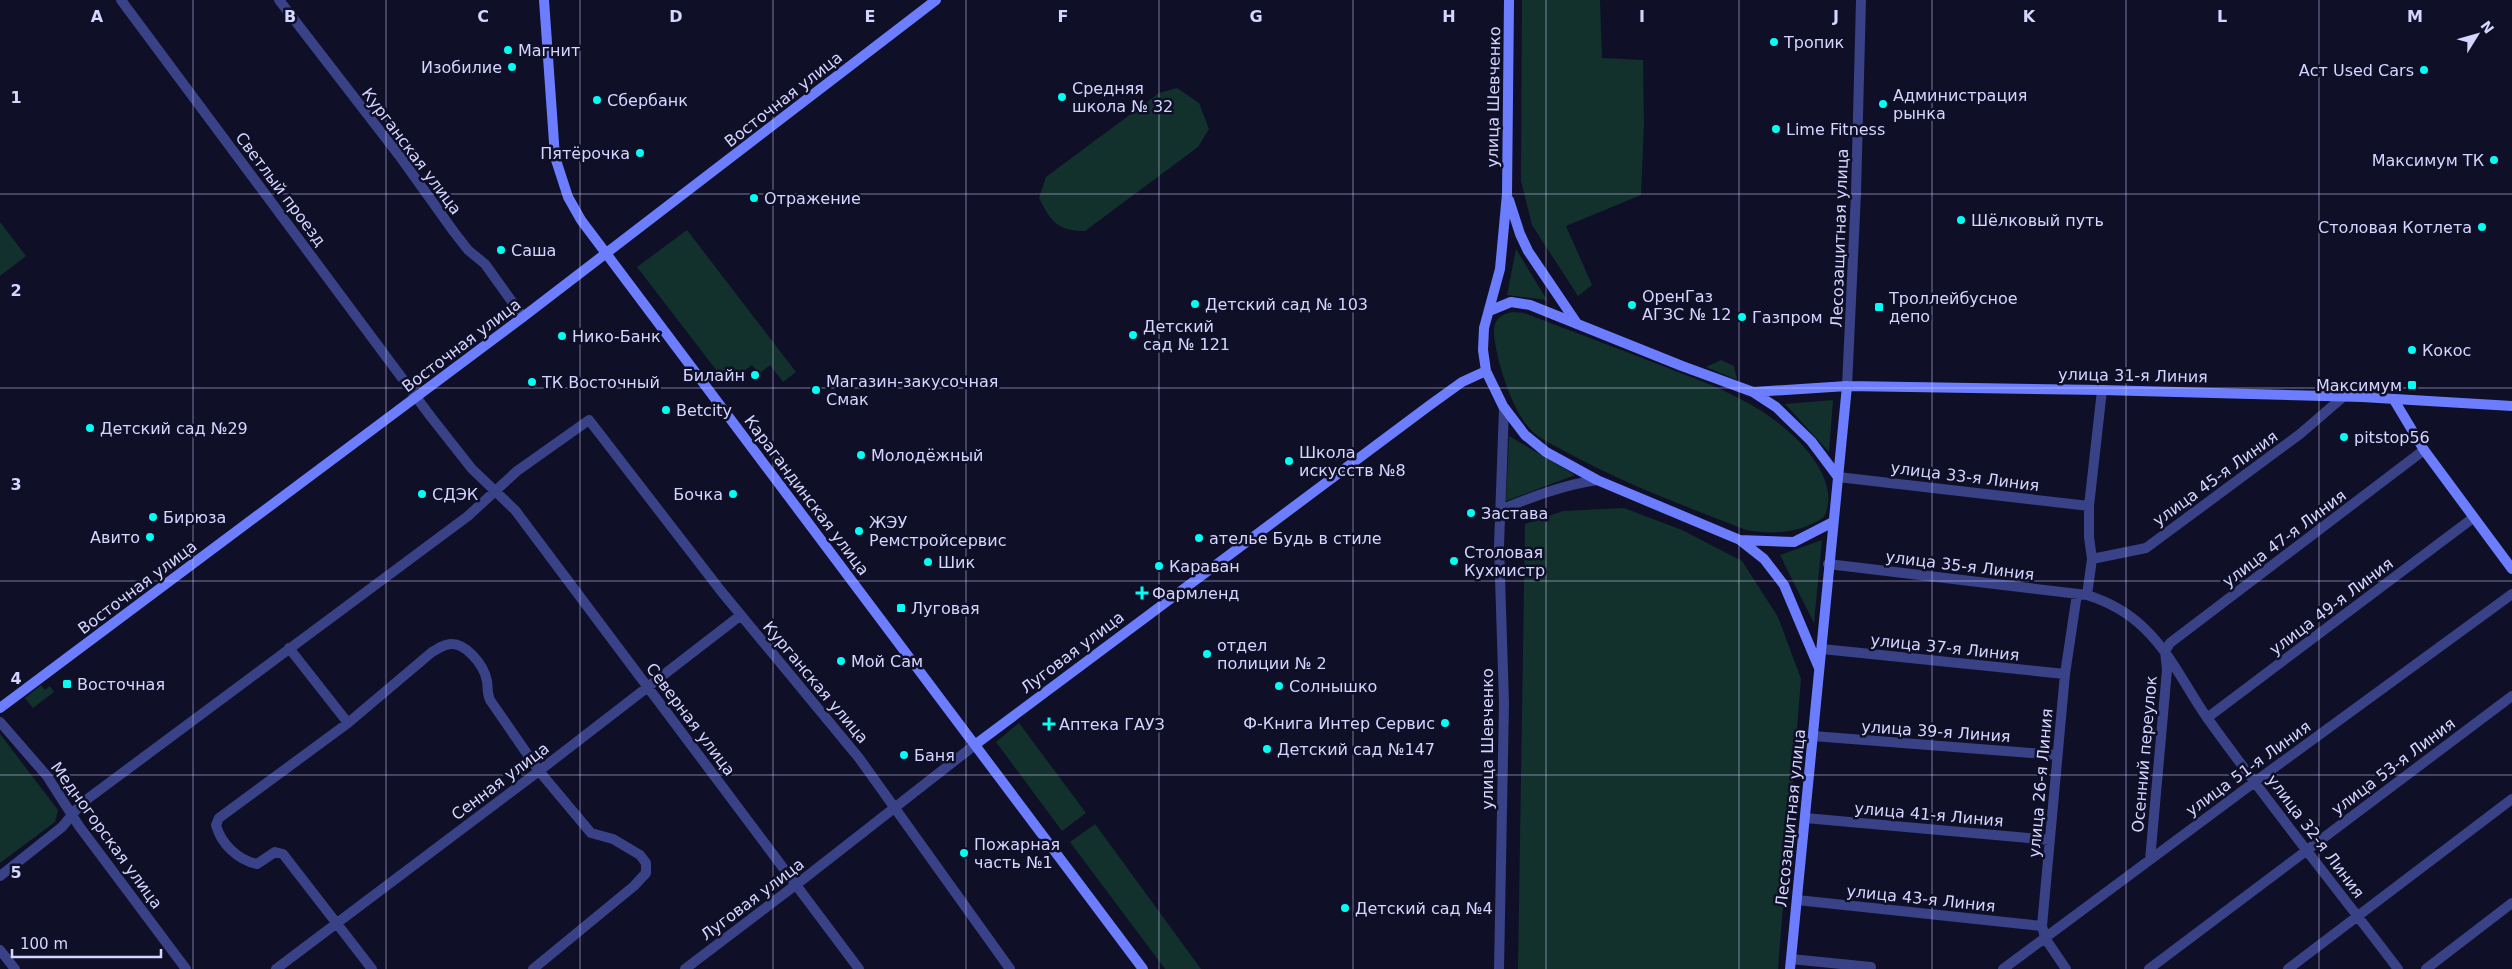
<svg xmlns="http://www.w3.org/2000/svg" width="2512" height="969" viewBox="0 0 2512 969" font-family="'DejaVu Sans',sans-serif">
	<style>
		.green { fill: #12312c }
		.lines { fill: none; stroke-linecap: round; stroke-linejoin: round }
		.street { stroke: #394187; stroke-width: 10 }
		.secondary { stroke: #6c7eff; stroke-width: 10 }
		.grid { fill: none; stroke: #d5d6ff; stroke-width: 1; stroke-opacity: 0.55 }
		.poi-dot { fill: #01fff4; stroke: #0f0f27; stroke-width: 2 }
		.labels { text-anchor: middle; stroke-width: 5; stroke-linejoin: round; paint-order: stroke }
		.poi-label { font-size: 16px; fill: #d5d6ff; stroke: #0f0f27; text-anchor: start }
		.street-label { font-size: 16px; fill: #d5d6ff; stroke: #0f0f27 }
		.grid-label { font-size: 16px; text-anchor: middle; font-weight: bold; fill: #d5d6ff; stroke: #0f0f27; stroke-width: 5; stroke-linejoin: round; paint-order: stroke }
	</style>
	<rect width="100%" height="100%" fill="#0f0f27"/>
	<path class="green" d="M1522,0H1600L1602,58L1643,60L1644,123L1641,195L1566,226L1592,285L1578,296L1532,225L1521,181Z
		M1177,88L1199,103L1209,129L1198,147L1085,231C1058,231 1051,222 1039,198L1046,177L1159,93Z
		M0,222L26,256L0,276Z
		M687,230L796,372L783,382L770,365L759,374L752,365L727,384L637,267Z
		M1516,249L1547,300L1507,295Z
		M1513,312L1524,313C1568,330 1612,346 1655,363C1686,375 1717,386 1746,402C1780,419 1846,473 1824,517C1801,533 1773,535 1746,530C1687,507 1625,484 1568,453C1556,446 1540,440 1530,429C1512,409 1499,368 1495,342C1492,325 1495,315 1513,312Z
		M1721,360L1734,366L1737,380L1706,367Z
		M1833,400L1829,452L1785,404Z
		M1509,436L1575,475L1506,501Z
		M1624,508L1682,530L1742,561L1778,617L1801,679L1778,969H1518L1525,524L1563,511Z
		M1822,540L1814,623L1780,555Z
		M41,685L45,690L50,686L54,692L33,708L25,698Z
		M1019,723L1086,813L1062,831L996,742Z
		M0,734L58,810L55,822L0,863Z
		M1095,824L1201,969H1165L1070,842Z"/>
	<g class="lines">
		<path class="street" d="M121,0L431,417L472,469L515,510L859,969
			M279,0L401,158L454,232L468,250L485,264L523,317
			M1847,386L1856,193L1861,0
			M1838,477L2089,506
			M1500,510C1532,497 1563,485 1597,480
			M2092,559L2146,548L2300,434L2343,397
			M1828,564L2087,595C2109,602 2129,613 2145,629C2172,655 2187,690 2208,719C2269,804 2335,886 2398,969
			M2087,595L2092,559L2089,537V506L2102,390
			M289,648L348,723
			M1822,649L2065,674
			M2207,718L2473,518
			M0,722L47,776L79,826L186,969
			M1813,736L2057,755
			M1805,818L2050,840
			M2150,860L2167,670L2165,651L2170,643L2424,450
			M0,876L62,827L82,803L468,516L517,471L589,420L721,591L859,758L1010,969
			M1797,900L2042,926
			M0,950L15,969
			M1791,959L1871,967
			M276,969L539,771L741,615
			M372,969L283,854L275,852L257,864C238,860 221,844 216,825L219,818L348,723L432,652C436,650 441,646 446,645C464,639 484,665 487,681C488,688 487,693 490,700L539,771L591,833L613,839L640,855L646,863V873L634,886L533,969
			M685,969L806,877L976,744
			M1499,969L1504,703L1499,546L1504,408
			M2003,969L2256,781L2512,594
			M2066,969L2045,938L2042,926L2065,674L2077,594
			M2149,969L2512,696
			M2288,969L2512,799
			M2426,969L2512,903"/>
		<path class="secondary" d="M544,0L555,157L568,197L581,220L1143,969
			M1509,0L1507,194L1500,269L1484,328L1483,350L1486,371L1503,406L1525,435L1546,452L1597,480L1740,540L1794,542L1833,522
			M1509,200L1520,234L1528,251L1576,322
			M1489,311L1511,302L1530,305L1682,366L1753,392L1776,407L1811,441L1838,477
			M1753,392L1847,386L2102,390L2362,397L2512,406
			M2394,400L2424,450L2512,569
			M1740,540L1764,559L1784,585L1819,668
			M0,708L523,317L936,0
			M976,744L1430,405L1462,382L1486,371
			M1790,969L1847,386"/>
	</g>
	<path class="grid" d="M193,0V969M386,0V969M580,0V969M773,0V969M966,0V969M1159,0V969M1353,0V969M1546,0V969M1739,0V969M1932,0V969M2126,0V969M2319,0V969M0,194H2512M0,388H2512M0,581H2512M0,775H2512"/>
	<g class="poi-dot">
		<circle cx="1774" cy="42" r="5"/>
		<circle cx="508" cy="50" r="5"/>
		<circle cx="512" cy="67" r="5"/>
		<circle cx="2424" cy="70" r="5"/>
		<circle cx="1062" cy="97" r="5"/>
		<circle cx="597" cy="100" r="5"/>
		<circle cx="1883" cy="104" r="5"/>
		<circle cx="1776" cy="129" r="5"/>
		<circle cx="640" cy="153" r="5"/>
		<circle cx="2494" cy="160" r="5"/>
		<circle cx="754" cy="198" r="5"/>
		<circle cx="1961" cy="220" r="5"/>
		<circle cx="2482" cy="227" r="5"/>
		<circle cx="501" cy="250" r="5"/>
		<circle cx="1195" cy="304" r="5"/>
		<circle cx="1632" cy="305" r="5"/>
		<rect x="1874" y="302" width="10" height="10" rx="2.5"/>
		<circle cx="1742" cy="317" r="5"/>
		<circle cx="1133" cy="335" r="5"/>
		<circle cx="562" cy="336" r="5"/>
		<circle cx="2412" cy="350" r="5"/>
		<circle cx="755" cy="375" r="5"/>
		<circle cx="532" cy="382" r="5"/>
		<rect x="2407" y="380" width="10" height="10" rx="2.5"/>
		<circle cx="816" cy="390" r="5"/>
		<circle cx="666" cy="410" r="5"/>
		<circle cx="90" cy="428" r="5"/>
		<circle cx="2344" cy="437" r="5"/>
		<circle cx="861" cy="455" r="5"/>
		<circle cx="1289" cy="461" r="5"/>
		<circle cx="422" cy="494" r="5"/>
		<circle cx="733" cy="494" r="5"/>
		<circle cx="1471" cy="513" r="5"/>
		<circle cx="153" cy="517" r="5"/>
		<circle cx="859" cy="531" r="5"/>
		<circle cx="150" cy="537" r="5"/>
		<circle cx="1199" cy="538" r="5"/>
		<circle cx="1454" cy="561" r="5"/>
		<circle cx="928" cy="562" r="5"/>
		<circle cx="1159" cy="566" r="5"/>
		<path d="M1139.5 585.5h5v5h5v5h-5v5h-5v-5h-5v-5h5z"/>
		<rect x="896" y="603" width="10" height="10" rx="2.5"/>
		<circle cx="1207" cy="654" r="5"/>
		<circle cx="841" cy="661" r="5"/>
		<rect x="62" y="679" width="10" height="10" rx="2.5"/>
		<circle cx="1279" cy="686" r="5"/>
		<circle cx="1445" cy="723" r="5"/>
		<path d="M1046.5 716.5h5v5h5v5h-5v5h-5v-5h-5v-5h5z"/>
		<circle cx="1267" cy="749" r="5"/>
		<circle cx="904" cy="755" r="5"/>
		<circle cx="964" cy="853" r="5"/>
		<circle cx="1345" cy="908" r="5"/>
	</g>
	<g class="labels">
		<g class="poi-label">
			<text x="1784" y="48">Тропик</text>
			<text x="518" y="56">Магнит</text>
			<text x="502" y="73" text-anchor="end">Изобилие</text>
			<text x="2414" y="76" text-anchor="end">Аст Used Cars</text>
			<text x="1072" y="94">Средняя<tspan x="1072" dy="18">школа № 32</tspan></text>
			<text x="1893" y="101">Администрация<tspan x="1893" dy="18">рынка</tspan></text>
			<text x="607" y="106">Сбербанк</text>
			<text x="1786" y="135">Lime Fitness</text>
			<text x="630" y="159" text-anchor="end">Пятёрочка</text>
			<text x="2484" y="166" text-anchor="end">Максимум ТК</text>
			<text x="764" y="204">Отражение</text>
			<text x="1971" y="226">Шёлковый путь</text>
			<text x="2472" y="233" text-anchor="end">Столовая Котлета</text>
			<text x="511" y="256">Саша</text>
			<text x="1642" y="302">ОренГаз<tspan x="1642" dy="18">АГЗС № 12</tspan></text>
			<text x="1889" y="304">Троллейбусное<tspan x="1889" dy="18">депо</tspan></text>
			<text x="1205" y="310">Детский сад № 103</text>
			<text x="1752" y="323">Газпром</text>
			<text x="1143" y="332">Детский<tspan x="1143" dy="18">сад № 121</tspan></text>
			<text x="572" y="342">Нико-Банк</text>
			<text x="2422" y="356">Кокос</text>
			<text x="745" y="381" text-anchor="end">Билайн</text>
			<text x="826" y="387">Магазин-закусочная<tspan x="826" dy="18">Смак</tspan></text>
			<text x="542" y="388">ТК Восточный</text>
			<text x="2402" y="391" text-anchor="end">Максимум</text>
			<text x="676" y="416">Betcity</text>
			<text x="100" y="434">Детский сад №29</text>
			<text x="2354" y="443">pitstop56</text>
			<text x="1299" y="458">Школа<tspan x="1299" dy="18">искусств №8</tspan></text>
			<text x="871" y="461">Молодёжный</text>
			<text x="432" y="500">СДЭК</text>
			<text x="723" y="500" text-anchor="end">Бочка</text>
			<text x="1481" y="519">Застава</text>
			<text x="163" y="523">Бирюза</text>
			<text x="869" y="528">ЖЭУ<tspan x="869" dy="18">Ремстройсервис</tspan></text>
			<text x="140" y="543" text-anchor="end">Авито</text>
			<text x="1209" y="544">ателье Будь в стиле</text>
			<text x="1464" y="558">Столовая<tspan x="1464" dy="18">Кухмистр</tspan></text>
			<text x="938" y="568">Шик</text>
			<text x="1169" y="572">Караван</text>
			<text x="1152" y="599">Фармленд</text>
			<text x="911" y="614">Луговая</text>
			<text x="1217" y="651">отдел<tspan x="1217" dy="18">полиции № 2</tspan></text>
			<text x="851" y="667">Мой Cам</text>
			<text x="77" y="690">Восточная</text>
			<text x="1289" y="692">Солнышко</text>
			<text x="1435" y="729" text-anchor="end">Ф-Книга Интер Сервис</text>
			<text x="1059" y="730">Аптека ГАУЗ</text>
			<text x="1277" y="755">Детский сад №147</text>
			<text x="914" y="761">Баня</text>
			<text x="974" y="850">Пожарная<tspan x="974" dy="18">часть №1</tspan></text>
			<text x="1355" y="914">Детский сад №4</text>
		</g>
		<g class="street-label">
			<text transform="translate(1493 97) rotate(-89)" y="6">улица Шевченко</text>
			<text transform="translate(783 99) rotate(-38)" y="6">Восточная улица</text>
			<text transform="translate(412 151) rotate(53)" y="6">Курганская улица</text>
			<text transform="translate(281 189) rotate(53)" y="6">Светлый проезд</text>
			<text transform="translate(1839 238) rotate(-88)" y="6">Лесозащитная улица</text>
			<text transform="translate(461 345) rotate(-37)" y="6">Восточная улица</text>
			<text transform="translate(2133 375) rotate(1)" y="6">улица 31-я Линия</text>
			<text transform="translate(1965 476) rotate(7)" y="6">улица 33-я Линия</text>
			<text transform="translate(2215 478) rotate(-36)" y="6">улица 45-я Линия</text>
			<text transform="translate(807 495) rotate(53)" y="6">Карагандинская улица</text>
			<text transform="translate(2284 538) rotate(-37)" y="6">улица 47-я Линия</text>
			<text transform="translate(1960 565) rotate(7)" y="6">улица 35-я Линия</text>
			<text transform="translate(137 587) rotate(-37)" y="6">Восточная улица</text>
			<text transform="translate(2331 606) rotate(-37)" y="6">улица 49-я Линия</text>
			<text transform="translate(1945 647) rotate(6)" y="6">улица 37-я Линия</text>
			<text transform="translate(1072 652) rotate(-37)" y="6">Луговая улица</text>
			<text transform="translate(816 682) rotate(50)" y="6">Курганская улица</text>
			<text transform="translate(691 719) rotate(53)" y="6">Северная улица</text>
			<text transform="translate(1936 731) rotate(4)" y="6">улица 39-я Линия</text>
			<text transform="translate(1487 739) rotate(-90)" y="6">улица Шевченко</text>
			<text transform="translate(2144 754) rotate(-85)" y="6">Осенний переулок</text>
			<text transform="translate(2393 766) rotate(-37)" y="6">улица 53-я Линия</text>
			<text transform="translate(2248 768) rotate(-36)" y="6">улица 51-я Линия</text>
			<text transform="translate(500 781) rotate(-37)" y="6">Сенная улица</text>
			<text transform="translate(2040 783) rotate(-85)" y="6">улица 26-я Линия</text>
			<text transform="translate(1929 814) rotate(5)" y="6">улица 41-я Линия</text>
			<text transform="translate(1790 818) rotate(-84)" y="6">Лесозащитная улица</text>
			<text transform="translate(107 835) rotate(54)" y="6">Медногорская улица</text>
			<text transform="translate(2316 836) rotate(53)" y="6">улица 32-я Линия</text>
			<text transform="translate(1921 898) rotate(6)" y="6">улица 43-я Линия</text>
			<text transform="translate(752 899) rotate(-37)" y="6">Луговая улица</text>
		</g>
	</g>
	<g class="grid-label">
		<text x="97" y="22">A</text>
		<text x="290" y="22">B</text>
		<text x="483" y="22">C</text>
		<text x="676" y="22">D</text>
		<text x="870" y="22">E</text>
		<text x="1063" y="22">F</text>
		<text x="1256" y="22">G</text>
		<text x="1449" y="22">H</text>
		<text x="1642" y="22">I</text>
		<text x="1836" y="22">J</text>
		<text x="2029" y="22">K</text>
		<text x="2222" y="22">L</text>
		<text x="2415" y="22">M</text>
		<text x="16" y="103">1</text>
		<text x="16" y="296">2</text>
		<text x="16" y="490">3</text>
		<text x="16" y="684">4</text>
		<text x="16" y="878">5</text>
	</g>
	<g transform="translate(2477 35) rotate(53)" stroke="#0f0f27" stroke-width="4" paint-order="stroke">
	<path d="M0-4L9 19L0 12L-9 19Z" fill="#d5d6ff"/>
	<text y="-8" font-size="14" font-weight="bold" text-anchor="middle" fill="#d5d6ff">N</text>
	</g>
	<path d="M12 949v8h149v-8" fill="none" stroke="#d5d6ff" stroke-width="2.5"/>
	<text x="20" y="949" font-size="15" fill="#d5d6ff" stroke="#0f0f27" stroke-width="4" paint-order="stroke">100 m</text>
</svg>
